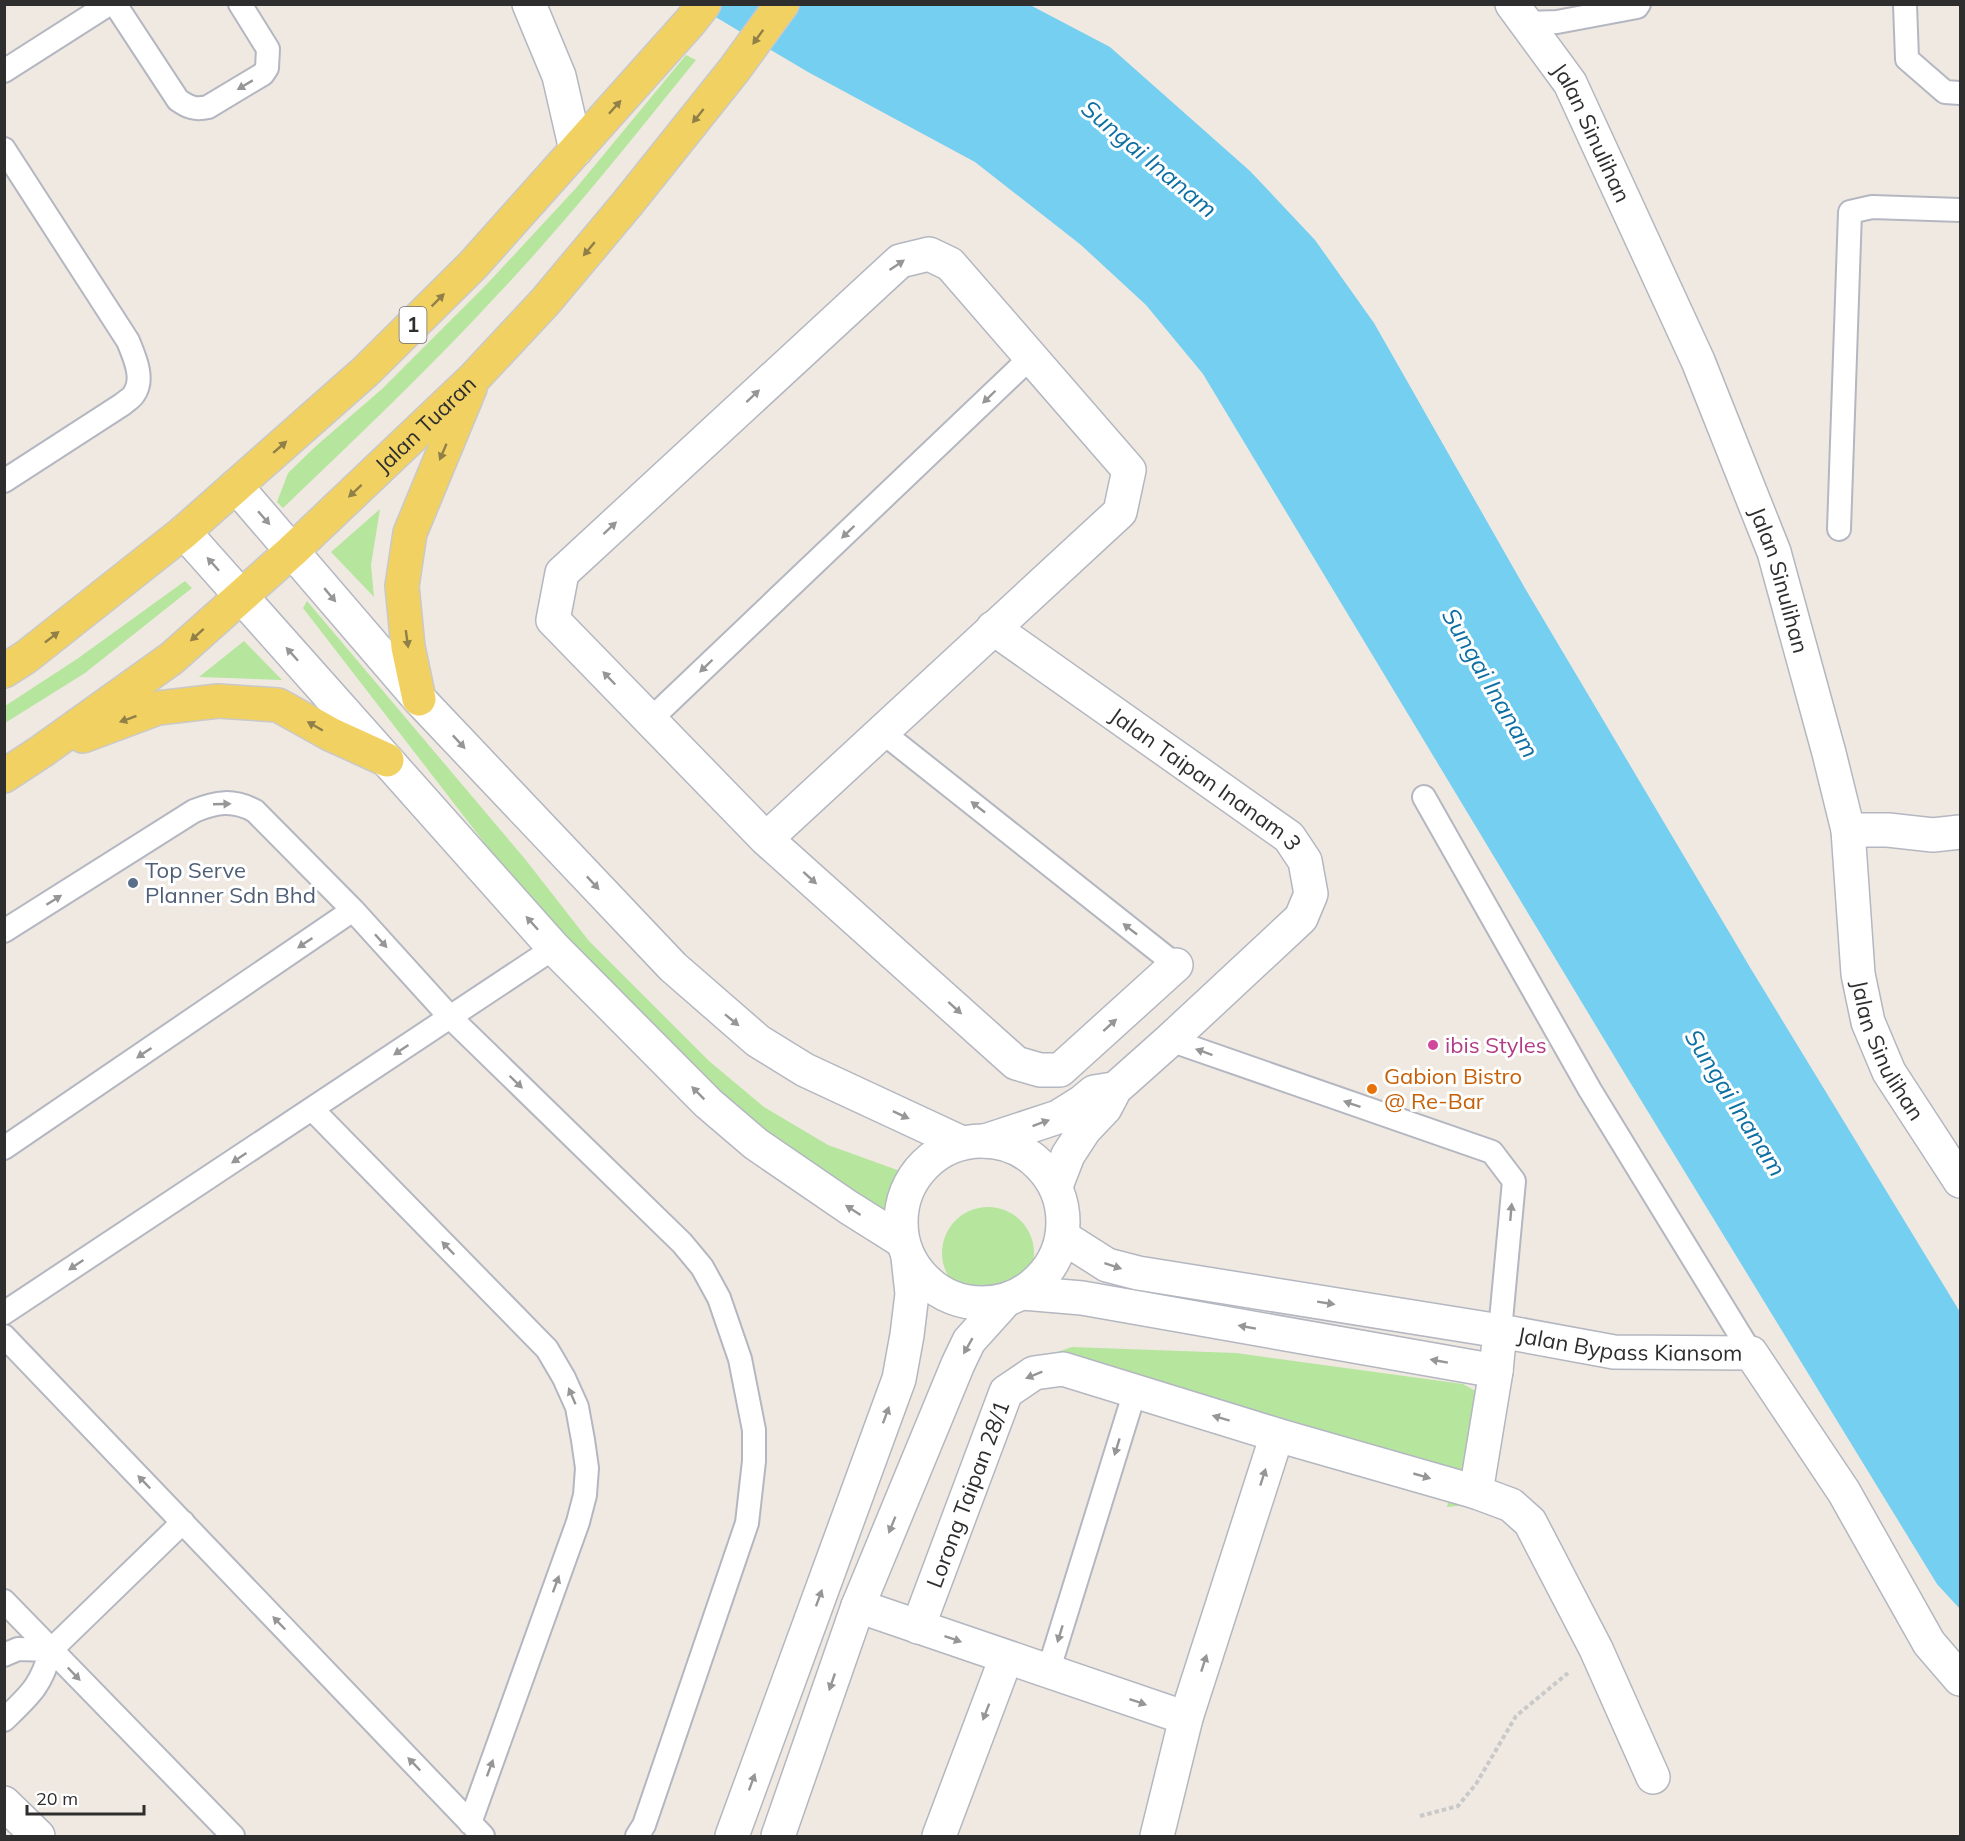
<svg xmlns="http://www.w3.org/2000/svg" width="1965" height="1841" viewBox="0 0 1965 1841" font-family="Mulish,sans-serif">
	<style>
		.green { fill: #b6e59e }
		.water { fill: #75cff0 }
		.lines { fill: none; stroke-linecap: round; stroke-linejoin: round }
		.lane-casing { stroke: #b4b7c1; stroke-width: 26 }
		.street-casing { stroke: #b4b7c1; stroke-width: 36 }
		.secondary-casing { stroke: #b4b7c1; stroke-width: 36 }
		.primary-casing { stroke: #c9c9c9; stroke-width: 36 }
		.path { stroke: #c9c9c9; stroke-width: 4; stroke-dasharray: 4.5 3; stroke-linecap: butt }
		.lane { stroke: #fff; stroke-width: 22 }
		.street { stroke: #fff; stroke-width: 33 }
		.secondary { stroke: #fff; stroke-width: 33 }
		.primary { stroke: #f2d163; stroke-width: 33 }
		.oneway { fill: #908048 }
		.oneway2 { fill: #969696 }
		.service-dot { fill: #5c6f8a; stroke: #fff; stroke-width: 2 }
		.hotel-dot { fill: #d1479c; stroke: #fff; stroke-width: 2 }
		.food-dot { fill: #e8710a; stroke: #fff; stroke-width: 2 }
		.labels { text-anchor: middle; stroke-width: 6; stroke-linejoin: round; paint-order: stroke }
		.shield { fill: #fff; stroke: #6d6d6d; stroke-width: 1.5 }
		.shield-label { font-size: 21px; font-weight: bold; fill: #2e2e2e }
		.street-label { font-size: 22px; fill: #2e2e2e; stroke: #fff }
		.service-label { font-size: 22px; fill: #4e5e75; stroke: #fff; text-anchor: start }
		.hotel-label { font-size: 22px; fill: #b23c85; stroke: #fff; text-anchor: start }
		.food-label { font-size: 22px; fill: #c56008; stroke: #fff; text-anchor: start }
		.water-label { font-size: 24px; font-style: italic; fill: #0d6fa3; stroke: #fff }
	</style>
	<rect width="100%" height="100%" fill="#efe9e1"/>
	<path class="green" d="M686,55L696,60C632,139 569,219 499,293C430,368 356,438 283,508L277,502L288,473L316,446L382,389L488,283L577,187Z
		M380,509L371,565L374,597L331,552Z
		M185,581L192,588L85,673L5,723V706L77,659Z
		M307,601L525,859L589,941L709,1061L764,1107L828,1145L925,1180L890,1230L810,1189L524,894L303,608Z
		M244,641L282,680L199,677Z
		M942 1253a46 46 0 1 1 92 0a46 46 0 1 1-92 0Z
		M1072,1347L1236,1353L1463,1384L1479,1393L1466,1505L1447,1507L1454,1480L1058,1362L1049,1355Z"/>
	<path class="water" d="M691,5H1030L1110,47L1250,171L1315,240L1374,323L1526,590L1751,969L1960,1312V1609L1937,1584L1628,1079L1203,374L1146,305L1081,245L975,162L808,72L702,9Z"/>
	<g class="lines">
		<defs>
			<path id="lane" d="M115,4L178,100C188,107 195,110 208,107L263,74L267,68L268,49L240,4
				M1905,4L1907,59L1945,92L1960,93
				M1526,23L1557,22L1637,7L1639,4
				M4,71L109,4
				M4,149L128,341C134,356 145,379 134,394C132,398 126,401 123,404L4,481
				M1839,529L1850,212L1872,207L1960,210
				M650,720L1031,357
				M881,731L1176,965
				M1424,797L1590,1090L1751,1353
				M4,931L194,811C216,802 233,799 255,811L353,910L450,1017L682,1243L702,1267L719,1298L740,1359L754,1430V1461L747,1523L644,1825L637,1836
				M1170,1040L1492,1152L1514,1181L1500,1331
				M312,1109L547,1349L564,1378L577,1407L583,1440L587,1468L585,1495L578,1522L470,1823
				M4,1148L353,910
				M4,1313L554,948
				M4,1336L483,1836
				M4,1601L233,1836
				M51,1650L183,1522
				M4,1655L18,1649L51,1650C41,1686 31,1694 4,1720
				M1048,1672L1135,1391"/>
			<g id="street">
				<path d="M529,4L559,76L576,150"/>
				<path id="s1" d="M993,628L1289,837L1305,861L1311,894L1301,918L1170,1040L1115,1089L1105,1108L1085,1129L1068,1155L1056,1186"/>
				<path d="M1848,830H1888L1933,835L1960,832"/>
				<path d="M766,839L1120,512L1129,470L950,264L929,254L900,261L562,573L553,620L766,839L1016,1063L1040,1070H1060L1176,965"/>
				<path d="M985,1141L1058,1117L1082,1102L1094,1092L1113,1089"/>
				<path d="M858,1606L1186,1718"/>
				<path id="s2" d="M918,1627L1006,1392L1034,1373L1063,1369L1277,1435"/>
				<path id="s3" d="M1653,1777L1596,1649L1530,1522L1511,1505L1476,1492L1496,1371L1500,1331L1614,1352L1751,1353L1844,1492L1929,1643L1960,1679"/>
				<path d="M4,1803L38,1836"/>
				<path d="M939,1836L1006,1658"/>
				<path d="M1157,1836L1186,1718L1277,1435L1476,1492"/>
			</g>
			<g id="secondary">
				<path id="s4" d="M1512,4L1570,83L1698,361L1774,552L1829,753L1848,830L1858,974L1868,1022L1889,1072L1960,1181"/>
				<path d="M236,486L419,699L673,967L758,1041L805,1070L962,1143"/>
				<path d="M184,532L554,948L708,1103L756,1144L848,1207L902,1241"/>
				<circle cx="982" cy="1222" r="81"/>
				<path d="M1063,1237L1107,1265L1138,1273L1500,1331"/>
				<path d="M1023,1293L1082,1298L1496,1371"/>
				<path d="M732,1836L899,1379L907,1335L912,1294L908,1257"/>
				<path d="M778,1836L858,1606L958,1364L969,1341L1005,1301"/>
			</g>
			<g id="primary">
				<path d="M4,671L26,657L184,532L366,371L473,265L690,22L704,4"/>
				<path d="M419,699L408,647L402,586L410,533L470,388"/>
				<path d="M83,736L158,708L218,701L278,705L330,734L387,760"/>
				<path id="s5" d="M4,776L42,751L172,658L292,551L474,378L545,302L627,204L734,70L782,4"/>
			</g>
		</defs>
		<use href="#lane" class="lane-casing"/>
		<use href="#street" class="street-casing"/>
		<use href="#secondary" class="secondary-casing"/>
		<use href="#primary" class="primary-casing"/>
		<path class="path" d="M1420,1816L1458,1806L1476,1784L1516,1716L1568,1673"/>
		<use href="#lane" class="lane"/>
		<use href="#street" class="street"/>
		<use href="#secondary" class="secondary"/>
		<use href="#primary" class="primary"/>
	</g>
	<defs><path id="oneway-solid" d="M-6-.8H1V-3.2L6.5 0L1 3.2V.8H-6Z" transform="scale(1.5)"/></defs>
	<g class="oneway">
		<use href="#oneway-solid" transform="translate(758 37) rotate(126)"/>
		<use href="#oneway-solid" transform="translate(615 107) rotate(-48)"/>
		<use href="#oneway-solid" transform="translate(698 116) rotate(129)"/>
		<use href="#oneway-solid" transform="translate(589 249) rotate(130)"/>
		<use href="#oneway-solid" transform="translate(438 300) rotate(-45)"/>
		<use href="#oneway-solid" transform="translate(280 447) rotate(-41)"/>
		<use href="#oneway-solid" transform="translate(443 452) rotate(113)"/>
		<use href="#oneway-solid" transform="translate(355 491) rotate(137)"/>
		<use href="#oneway-solid" transform="translate(197 635) rotate(138)"/>
		<use href="#oneway-solid" transform="translate(52 637) rotate(-38)"/>
		<use href="#oneway-solid" transform="translate(407 639) rotate(82)"/>
		<use href="#oneway-solid" transform="translate(128 719) rotate(160)"/>
		<use href="#oneway-solid" transform="translate(315 726) rotate(-150)"/>
	</g>
	<g class="oneway2">
		<use href="#oneway-solid" transform="translate(245 85) rotate(149)"/>
		<use href="#oneway-solid" transform="translate(897 265) rotate(-34)"/>
		<use href="#oneway-solid" transform="translate(753 396) rotate(-43)"/>
		<use href="#oneway-solid" transform="translate(989 397) rotate(136)"/>
		<use href="#oneway-solid" transform="translate(264 518) rotate(49)"/>
		<use href="#oneway-solid" transform="translate(610 528) rotate(-43)"/>
		<use href="#oneway-solid" transform="translate(848 532) rotate(136)"/>
		<use href="#oneway-solid" transform="translate(213 564) rotate(-132)"/>
		<use href="#oneway-solid" transform="translate(330 595) rotate(50)"/>
		<use href="#oneway-solid" transform="translate(292 654) rotate(-132)"/>
		<use href="#oneway-solid" transform="translate(706 666) rotate(136)"/>
		<use href="#oneway-solid" transform="translate(609 678) rotate(-134)"/>
		<use href="#oneway-solid" transform="translate(459 742) rotate(47)"/>
		<use href="#oneway-solid" transform="translate(222 804) rotate(-2)"/>
		<use href="#oneway-solid" transform="translate(978 807) rotate(-142)"/>
		<use href="#oneway-solid" transform="translate(810 878) rotate(42)"/>
		<use href="#oneway-solid" transform="translate(593 883) rotate(47)"/>
		<use href="#oneway-solid" transform="translate(54 900) rotate(-32)"/>
		<use href="#oneway-solid" transform="translate(532 923) rotate(-132)"/>
		<use href="#oneway-solid" transform="translate(1130 929) rotate(-142)"/>
		<use href="#oneway-solid" transform="translate(381 941) rotate(48)"/>
		<use href="#oneway-solid" transform="translate(305 943) rotate(146)"/>
		<use href="#oneway-solid" transform="translate(955 1008) rotate(42)"/>
		<use href="#oneway-solid" transform="translate(732 1020) rotate(39)"/>
		<use href="#oneway-solid" transform="translate(1110 1025) rotate(-42)"/>
		<use href="#oneway-solid" transform="translate(401 1050) rotate(146)"/>
		<use href="#oneway-solid" transform="translate(1204 1052) rotate(-160)"/>
		<use href="#oneway-solid" transform="translate(144 1053) rotate(146)"/>
		<use href="#oneway-solid" transform="translate(516 1082) rotate(44)"/>
		<use href="#oneway-solid" transform="translate(698 1093) rotate(-135)"/>
		<use href="#oneway-solid" transform="translate(1352 1104) rotate(-161)"/>
		<use href="#oneway-solid" transform="translate(901 1115) rotate(25)"/>
		<use href="#oneway-solid" transform="translate(1041 1123) rotate(-20)"/>
		<use href="#oneway-solid" transform="translate(239 1158) rotate(146)"/>
		<use href="#oneway-solid" transform="translate(853 1210) rotate(-147)"/>
		<use href="#oneway-solid" transform="translate(1511 1212) rotate(-85)"/>
		<use href="#oneway-solid" transform="translate(448 1248) rotate(-134)"/>
		<use href="#oneway-solid" transform="translate(76 1265) rotate(146)"/>
		<use href="#oneway-solid" transform="translate(1113 1266) rotate(18)"/>
		<use href="#oneway-solid" transform="translate(1326 1303) rotate(9)"/>
		<use href="#oneway-solid" transform="translate(1247 1327) rotate(-170)"/>
		<use href="#oneway-solid" transform="translate(968 1346) rotate(120)"/>
		<use href="#oneway-solid" transform="translate(1439 1361) rotate(-170)"/>
		<use href="#oneway-solid" transform="translate(1034 1375) rotate(158)"/>
		<use href="#oneway-solid" transform="translate(572 1396) rotate(-113)"/>
		<use href="#oneway-solid" transform="translate(886 1415) rotate(-70)"/>
		<use href="#oneway-solid" transform="translate(1221 1418) rotate(-163)"/>
		<use href="#oneway-solid" transform="translate(1117 1447) rotate(107)"/>
		<use href="#oneway-solid" transform="translate(1422 1476) rotate(16)"/>
		<use href="#oneway-solid" transform="translate(1263 1477) rotate(-72)"/>
		<use href="#oneway-solid" transform="translate(144 1482) rotate(-134)"/>
		<use href="#oneway-solid" transform="translate(892 1525) rotate(112)"/>
		<use href="#oneway-solid" transform="translate(556 1584) rotate(-70)"/>
		<use href="#oneway-solid" transform="translate(819 1598) rotate(-70)"/>
		<use href="#oneway-solid" transform="translate(279 1623) rotate(-134)"/>
		<use href="#oneway-solid" transform="translate(1060 1634) rotate(107)"/>
		<use href="#oneway-solid" transform="translate(953 1639) rotate(19)"/>
		<use href="#oneway-solid" transform="translate(1204 1663) rotate(-72)"/>
		<use href="#oneway-solid" transform="translate(74 1674) rotate(46)"/>
		<use href="#oneway-solid" transform="translate(832 1682) rotate(109)"/>
		<use href="#oneway-solid" transform="translate(1138 1702) rotate(19)"/>
		<use href="#oneway-solid" transform="translate(986 1712) rotate(111)"/>
		<use href="#oneway-solid" transform="translate(414 1764) rotate(-134)"/>
		<use href="#oneway-solid" transform="translate(490 1768) rotate(-70)"/>
		<use href="#oneway-solid" transform="translate(752 1782) rotate(-70)"/>
	</g>
	<circle class="service-dot" cx="133" cy="883" r="6"/>
	<circle class="hotel-dot" cx="1433" cy="1045" r="6"/>
	<circle class="food-dot" cx="1372" cy="1089" r="6"/>
	<g class="labels">
		<rect class="shield" x="399.5" y="307" width="27" height="36" rx="4.5"/>
		<g class="shield-label">
			<text x="413" y="332">1</text>
		</g>
		<g class="street-label">
			<text dy="8" stroke="none"><textPath href="#s4" startOffset="152">Jalan Sinulihan</textPath></text>
			<text dy="8" stroke="none"><textPath href="#s5" startOffset="550">Jalan Tuaran</textPath></text>
			<text dy="8" stroke="none"><textPath href="#s4" startOffset="638">Jalan Sinulihan</textPath></text>
			<text dy="8" stroke="none"><textPath href="#s1" startOffset="261">Jalan Taipan Inanam 3</textPath></text>
			<text dy="8" stroke="none"><textPath href="#s4" startOffset="1124">Jalan Sinulihan</textPath></text>
			<text dy="8" stroke="none"><textPath href="#s3" startOffset="640">Jalan Bypass Kiansom</textPath></text>
			<text dy="8" stroke="none"><textPath href="#s2" startOffset="142">Lorong Taipan 28/1</textPath></text>
		</g>
		<g class="service-label">
			<text x="145" y="878">Top Serve<tspan x="145" dy="25">Planner Sdn Bhd</tspan></text>
		</g>
		<g class="hotel-label">
			<text x="1445" y="1053">ibis Styles</text>
		</g>
		<g class="food-label">
			<text x="1384" y="1084">Gabion Bistro<tspan x="1384" dy="25">@ Re-Bar</tspan></text>
		</g>
		<g class="water-label">
			<text transform="translate(1149 159) rotate(40)" y="8">Sungai Inanam</text>
			<text transform="translate(1490 683) rotate(60)" y="8">Sungai Inanam</text>
			<text transform="translate(1735 1103) rotate(58)" y="8">Sungai Inanam</text>
		</g>
	</g>
	<rect width="1965" height="1841" fill="none" stroke="#2e2e2e" stroke-width="12"/>
	<path d="M27 1805v9h117v-9" fill="none" stroke="#2e2e2e" stroke-width="3"/>
	<text x="36" y="1805" font-size="18" fill="#2e2e2e" stroke="#ffffff" stroke-width="4.5" paint-order="stroke">20 m</text>
</svg>
